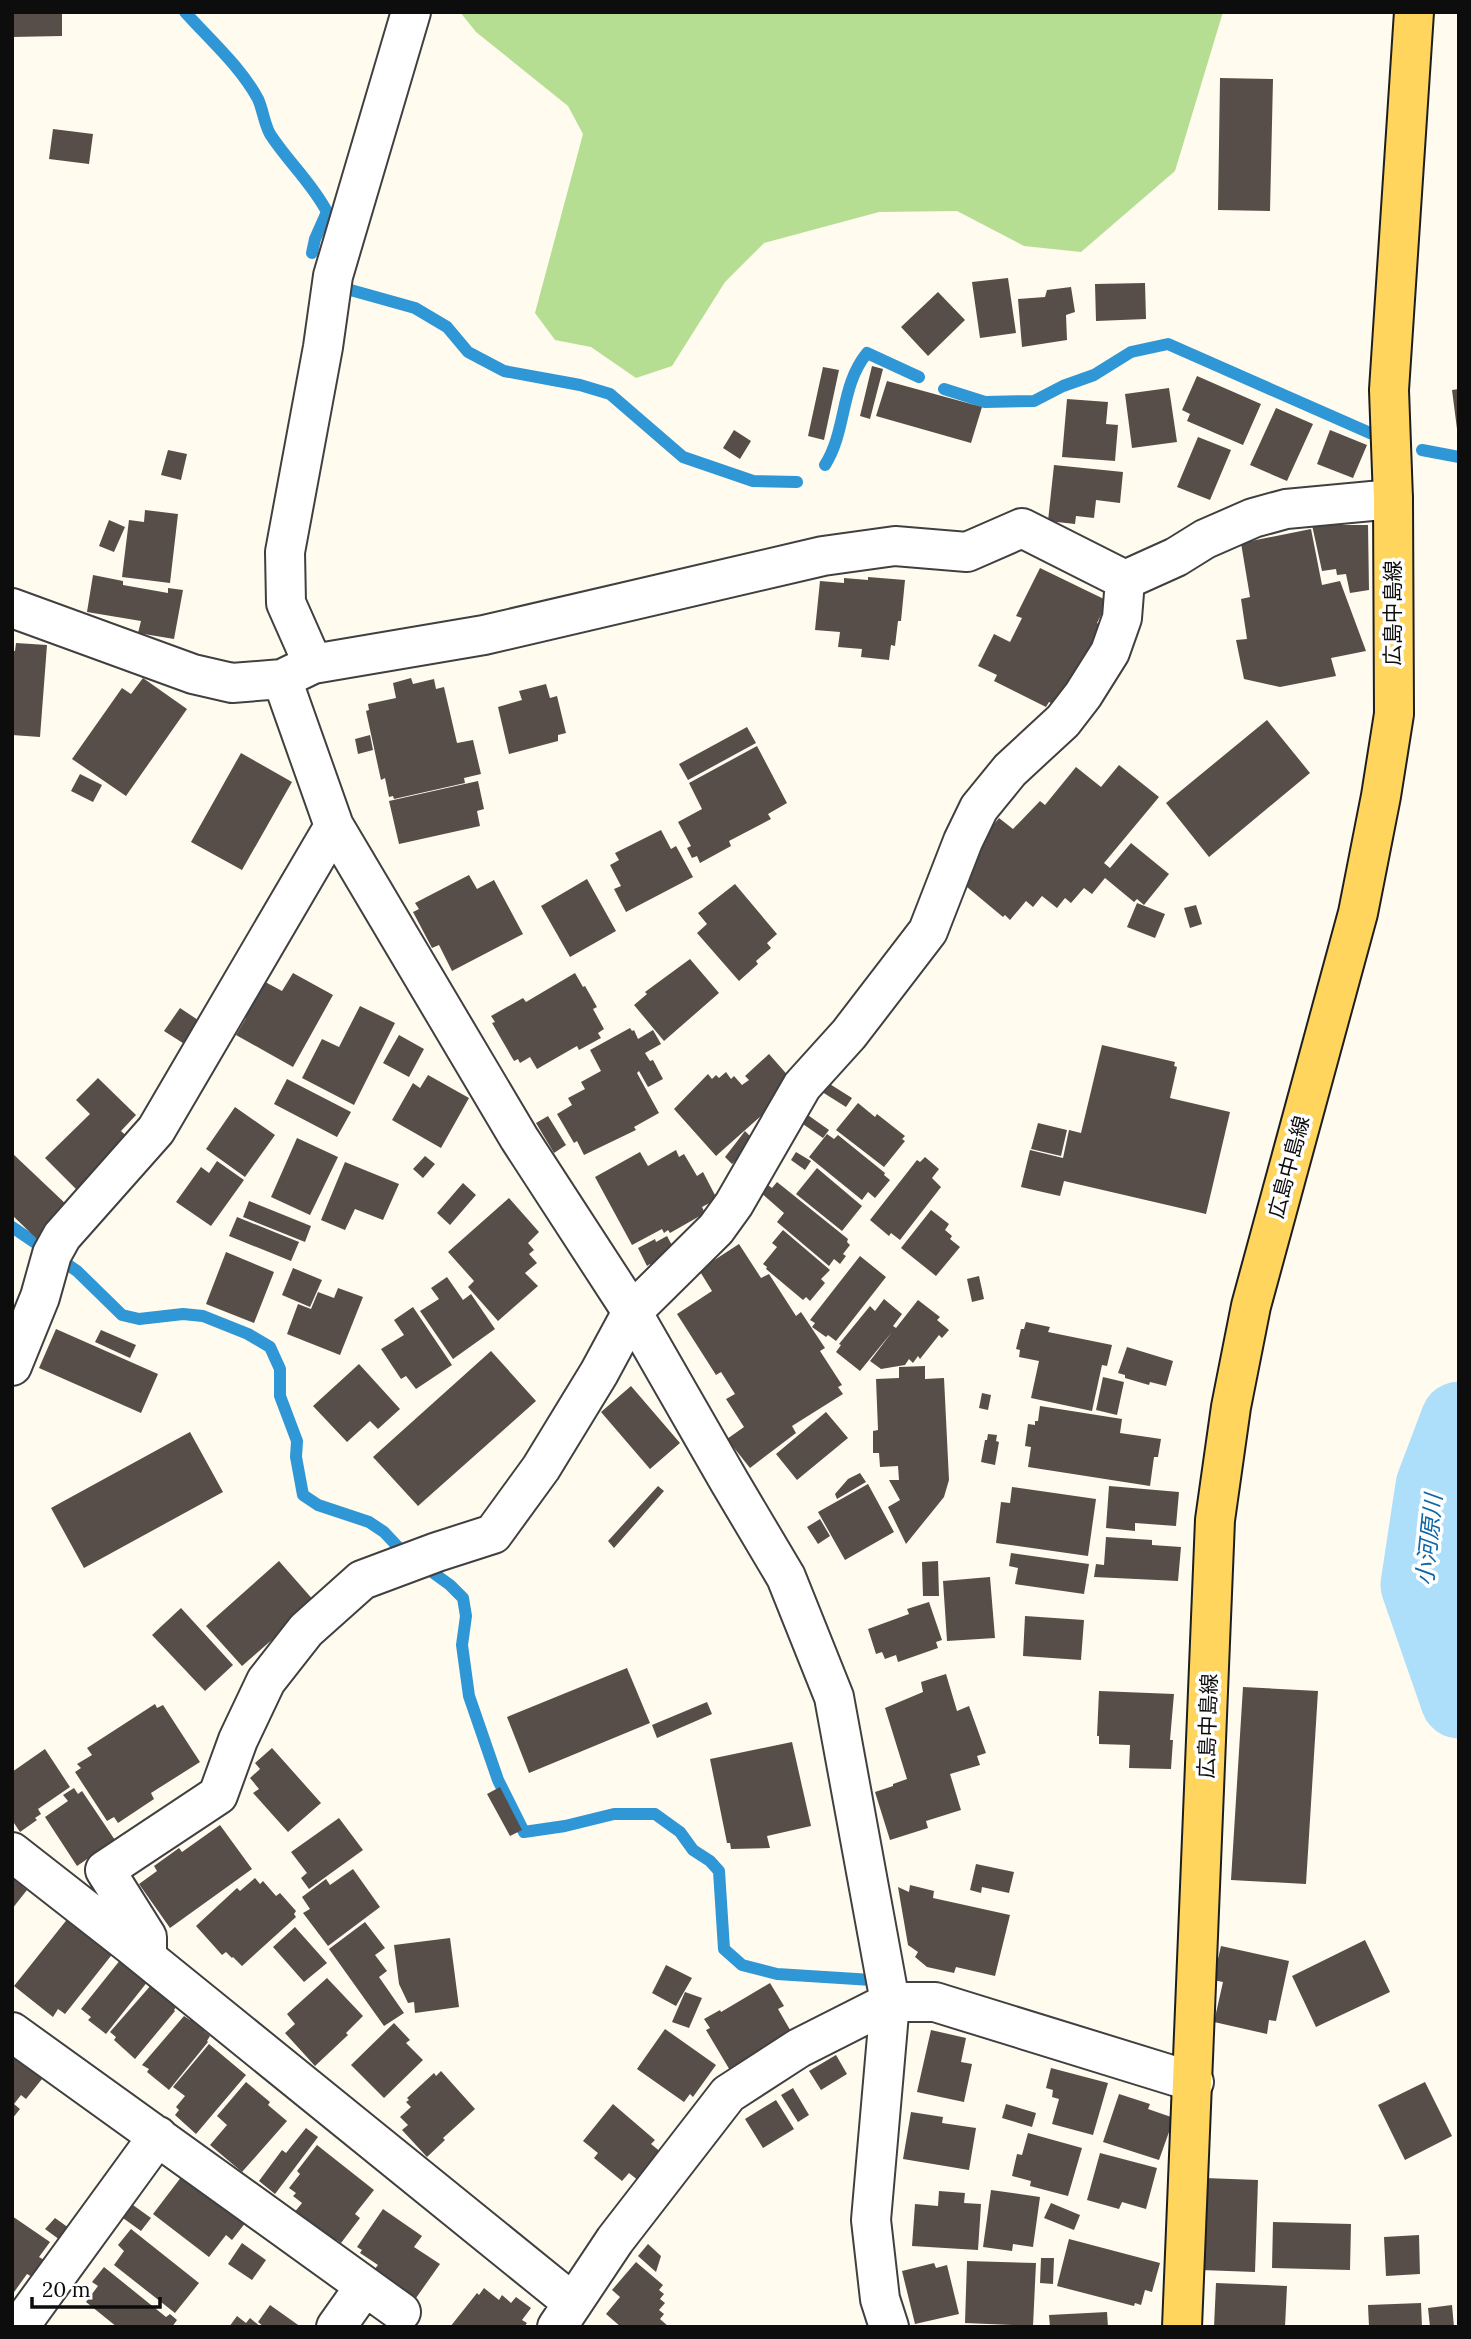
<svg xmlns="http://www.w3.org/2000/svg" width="1471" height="2339" viewBox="0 0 1471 2339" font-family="Lora,'Noto Sans JP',serif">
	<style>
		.forest { fill: #b6de92 }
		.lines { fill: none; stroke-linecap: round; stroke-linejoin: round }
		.stream { stroke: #3097d6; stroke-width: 12 }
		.river { stroke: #aedffa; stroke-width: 77 }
		.building { fill: #574e49 }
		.minor-casing { stroke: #404040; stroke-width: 42 }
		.major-casing { stroke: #1e1e1e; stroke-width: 42 }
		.minor { stroke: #fff; stroke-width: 38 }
		.major { stroke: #ffd55e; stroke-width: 38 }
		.labels { text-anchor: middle; stroke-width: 7; stroke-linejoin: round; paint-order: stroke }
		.street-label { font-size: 21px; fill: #0d0d0d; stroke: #fff }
		.water-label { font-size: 23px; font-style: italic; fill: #0e67a8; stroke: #fff }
	</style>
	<rect width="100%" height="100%" fill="#fffbee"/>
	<path class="forest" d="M460,12H1223L1175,171L1081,252L1024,246L957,211L879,212L764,243L725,282L672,366L636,378L591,347L555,340L535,313L583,134L568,106L476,32Z"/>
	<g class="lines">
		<path class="stream" d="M185,12C210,40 240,66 258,99C263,110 264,123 270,134C288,162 312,183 327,212L315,239L312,253
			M347,289L415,308L447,327L468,352L504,371L580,385L610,394L683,457L753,481L797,482
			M944,389L985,402L1034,401L1063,386L1094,375L1131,352L1168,344L1370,433
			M1422,450L1459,457
			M825,465C847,430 840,386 867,353L919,377
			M12,1227L77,1271L122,1315L139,1319L183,1314L203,1316L248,1334L270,1347L280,1369V1396L297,1441L296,1457L303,1495L318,1505L369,1522L384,1532L399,1548L450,1585L463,1598L466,1616L462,1645L469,1696L498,1780L524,1832L565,1826L614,1814H655L680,1832L693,1850L710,1861L719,1871L724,1949L742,1965L777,1974L872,1980"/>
		<path class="river" d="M1459,1420L1434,1486L1419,1585L1459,1700"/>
	</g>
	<path class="building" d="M12,12H62V36L12,37Z
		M1220,78L1273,79L1270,211L1218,210Z
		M53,129L93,134L89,164L49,159Z
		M1008,278L1016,333L980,338L972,282Z
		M1145,283L1146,319L1096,321L1095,284Z
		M1071,287L1075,312L1066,315L1067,340L1022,347L1018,299L1045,297L1047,290Z
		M938,292L965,320L928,356L901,327Z
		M872,366L883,369L870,419L860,416Z
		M823,367L839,370L824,440L808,436Z
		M1197,376L1261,404L1243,445L1187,421L1190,414L1182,410Z
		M887,381L982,407L971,443L876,416Z
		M1169,388L1177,442L1132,448L1125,394Z
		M1459,389V429H1457L1452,390Z
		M1067,399L1108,402L1106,424L1118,425L1115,461L1062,457Z
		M1276,408L1313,424L1287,481L1250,465Z
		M734,430L751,441L740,459L723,448Z
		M1330,430L1367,445L1353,478L1317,464Z
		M1198,437L1231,450L1210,500L1177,487Z
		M168,450L187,454L181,480L161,475Z
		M1054,465L1123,472L1120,503L1096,500L1094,518L1076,516L1075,524L1048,521Z
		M145,510L178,514L170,583L122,577L129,520L144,522Z
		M109,520L125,527L114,552L99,546Z
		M1312,525H1368L1369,590L1350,593L1346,574L1337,575L1336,569L1322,571Z
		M1311,529L1322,585L1340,581L1366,651L1331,658L1336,676L1280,687L1244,679L1236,640L1247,639L1241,599L1250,597L1241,543Z
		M1040,568L1108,601L1097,623L1108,629L1059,707L1049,702L1046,707L994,681L997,675L978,666L994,634L1010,642L1022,618L1016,616Z
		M93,575L123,581V585L168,593V588L183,590L174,639L138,633L141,621L87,612Z
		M868,577L905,580L901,621H898L895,646L891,645L889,660L861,657L862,649L838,647L840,632L815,630L820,581L844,583V578L868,580Z
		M16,643L47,645L40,737L12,735V651H15Z
		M143,678L187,709L126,796L72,759L122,688L131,694Z
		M411,678L413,684L434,679L436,689L444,687L457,743L473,740L481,774L464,778L465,783L394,799L393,796L389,797L385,778L381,780L366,711L369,710L368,704L396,698L393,683Z
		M546,684L550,698L557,696L566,733L558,735V741L509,754L498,707L522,700L519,691Z
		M1267,720L1310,773L1209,857L1166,803Z
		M747,727L756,743L688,780L679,764Z
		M370,735L373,750L358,754L355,739Z
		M757,746L787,803L768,814L771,819L729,841L731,846L700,863L697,856L692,858L687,848L691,846L678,822L702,809L689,783Z
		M241,753L292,782L242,870L191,842Z
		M1119,765L1159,797L1104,863L1110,868L1131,843L1169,874L1144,905L1137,899L1134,902L1105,878L1092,894L1084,888L1071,903L1065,898L1057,908L1042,896L1033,907L1026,901L1010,920L1005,915L1003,917L961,882L963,862L999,818L1013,829L1040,801L1045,805L1076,767L1101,787Z
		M80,774L102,785L93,802L71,791Z
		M478,781L484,809L477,811L480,826L399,844L389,801Z
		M661,830L671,849L676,846L693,877L626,912L614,889L621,886L610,865L619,860L615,853Z
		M469,875L477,889L494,880L523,934L452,971L439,945L432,948L413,912L419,909L415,903Z
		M587,879L616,931L570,957L541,906Z
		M735,884L777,934L767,943L771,948L756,961L758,964L739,981L697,933L707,924L698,913Z
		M1137,903L1165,914L1155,938L1127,927Z
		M1196,905L1202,924L1190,928L1184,908Z
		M690,959L719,993L664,1041L634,1005L647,994L645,992Z
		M293,973L333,995L293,1067L236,1035L246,1018L236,1012L256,977L282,991Z
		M575,973L583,987L585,986L597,1007L593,1009L604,1029L598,1033L601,1038L579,1050L577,1046L537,1069L530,1057L520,1063L518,1059L514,1061L492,1023L495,1022L491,1016L523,998L526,1002Z
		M360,1006L395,1023L354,1105L302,1078L322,1039L339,1047Z
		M180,1008L201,1022L186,1045L164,1031Z
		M630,1028L632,1031L634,1030L638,1039L653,1030L661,1044L645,1053L650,1061L653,1060L663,1079L648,1087L639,1071L637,1073L659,1113L634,1127L636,1130L584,1155L577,1141L574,1143L557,1114L572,1105L568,1098L585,1089L581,1082L601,1071L590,1050Z
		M399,1035L424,1049L409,1077L383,1063Z
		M1102,1045L1175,1062L1174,1066L1177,1067L1170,1098L1230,1112L1206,1214L1064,1181L1060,1196L1021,1187L1030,1150L1063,1158L1069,1130L1081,1133Z
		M769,1054L791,1079L779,1100L716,1156L674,1109L708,1074L712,1079L716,1075L719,1078L726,1072L731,1079L734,1076L742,1085L749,1080L745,1076Z
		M428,1075L469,1098L441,1148L392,1120L413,1083L420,1088Z
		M98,1078L136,1115L121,1131L132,1141L80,1193L45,1158L90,1114L76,1100Z
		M287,1079L351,1112L337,1137L274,1104Z
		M825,1081L852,1098L846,1107L819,1090Z
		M858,1103L875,1117L877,1114L905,1136L902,1139L905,1141L884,1167L836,1130Z
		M235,1107L275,1135L245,1177L206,1149Z
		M805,1113L829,1130L823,1138L800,1122Z
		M548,1116L566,1145L554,1153L536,1123Z
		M1038,1123L1067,1130L1061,1156L1031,1149Z
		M745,1131L756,1142L732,1164L725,1157Z
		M827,1134L834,1139L838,1135L885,1173L884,1175L890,1180L875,1198L868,1192L862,1200L809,1157Z
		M297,1138L338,1157L310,1215L271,1197Z
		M676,1150L679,1157L684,1154L697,1176L703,1172L717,1199L702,1207L705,1213L670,1233L668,1230L664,1233L662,1229L632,1245L595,1177L640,1152L648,1166Z
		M796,1152L811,1161L805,1170L791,1160Z
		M12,1153L68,1206L37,1239L12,1215Z
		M425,1156L435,1164L423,1178L413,1169Z
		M925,1157L939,1169L932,1178L941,1187L900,1240L891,1233L889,1236L870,1220L917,1160L920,1162Z
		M217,1161L244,1180L211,1226L176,1202L201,1167L209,1173Z
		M345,1162L399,1184L383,1220L355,1209L345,1230L321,1220Z
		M817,1168L862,1206L842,1231L796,1194Z
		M777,1182L848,1239L847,1242L850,1245L843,1254L846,1256L840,1264L834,1259L829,1266L777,1222L784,1213L761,1193L768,1185L772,1188Z
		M463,1183L476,1195L450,1225L437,1213Z
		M509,1198L539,1232L528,1243L534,1250L529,1254L537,1263L525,1273L538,1286L498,1321L468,1287L474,1281L448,1252Z
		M249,1201L311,1226L305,1242L243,1217Z
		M931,1210L949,1224L945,1230L952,1236L950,1239L960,1247L936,1276L901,1248Z
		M237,1217L299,1242L291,1261L229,1236Z
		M783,1230L830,1270L821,1279L825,1283L810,1301L806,1297L803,1300L766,1269L767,1267L763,1264L777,1247L772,1243Z
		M667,1236L674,1249L655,1273L650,1264L647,1266L638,1248L655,1239L656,1242Z
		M739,1244L761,1278L769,1274L796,1316L801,1312L825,1348L820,1351L842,1385L838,1387L843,1394L792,1426L796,1433L750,1468L727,1439L744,1427L726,1399L735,1394L721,1372L716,1375L677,1314L712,1291L699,1270Z
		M226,1252L274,1272L254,1323L206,1304Z
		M860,1256L886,1277L836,1341L828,1335L826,1337L812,1327L815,1323L810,1320Z
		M293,1268L322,1280L310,1307L282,1295Z
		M979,1276L984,1299L972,1302L967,1279Z
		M447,1277L463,1300L471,1294L495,1329L453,1359L420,1311L439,1299L431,1288Z
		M338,1288L363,1297L340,1355L287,1334L298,1304L311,1309L318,1292L334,1298Z
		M884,1299L902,1314L893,1326L896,1328L918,1300L940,1317L937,1320L949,1330L942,1338L939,1335L920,1359L918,1356L913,1363L909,1359L905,1365L881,1369L870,1361L892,1332L860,1371L836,1352L841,1345L839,1344L870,1306L875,1311Z
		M413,1307L452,1365L416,1389L406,1376L401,1379L381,1349L404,1335L394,1320Z
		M1026,1322L1050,1327L1048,1332L1112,1345L1107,1366L1102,1365L1092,1411L1031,1398L1039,1361L1019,1357L1020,1350L1016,1349L1021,1329H1024Z
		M56,1329L158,1374L141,1413L39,1368Z
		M101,1330L136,1345L130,1358L95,1342Z
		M1127,1347L1173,1361L1166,1386L1150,1382L1149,1385L1125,1378V1375L1118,1373Z
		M491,1351L536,1401L418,1506L373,1457Z
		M359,1364L400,1409L378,1429L370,1421L347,1442L313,1406Z
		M925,1366V1379L944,1378L949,1480L944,1497L906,1544L888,1507L900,1500L889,1480H899L898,1466L880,1467L879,1453H873V1431L878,1430L876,1379L899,1378V1367Z
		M1103,1377L1124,1382L1117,1415L1096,1410Z
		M631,1386L680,1443L650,1469L601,1412Z
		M982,1393L991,1395L988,1410L979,1408Z
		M1040,1406L1122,1419L1120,1433L1161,1439L1158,1457H1154L1150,1486L1028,1467L1031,1447L1025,1446L1028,1424L1035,1425V1421H1038Z
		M826,1412L848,1438L797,1480L776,1454Z
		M190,1432L223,1492L84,1568L51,1508Z
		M988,1434L997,1435L996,1441L999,1442L995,1465L981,1462L985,1440H987Z
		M860,1473L866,1482L837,1499L835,1494L848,1479Z
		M868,1484L894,1532L845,1560L818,1512Z
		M658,1486L664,1491L614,1548L608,1541Z
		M1109,1486L1179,1492L1176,1526L1135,1523V1531L1106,1528Z
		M1012,1487L1096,1499L1088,1556L996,1543L1001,1502L1010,1503Z
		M820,1519L830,1536L818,1544L807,1527Z
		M1106,1537L1152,1540V1545L1181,1547L1178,1581L1094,1577L1096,1564L1104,1565Z
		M1011,1553L1089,1564L1084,1594L1015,1584L1018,1568L1009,1566Z
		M279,1561L315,1602L242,1666L206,1626Z
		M938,1561L939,1596H923L922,1562Z
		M990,1577L995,1638L947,1641L943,1581Z
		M929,1602L942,1640L936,1642L938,1648L898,1662L896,1655L885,1659L882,1652L876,1654L868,1629L909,1614L907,1609Z
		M181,1608L233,1665L205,1691L152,1635Z
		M1025,1616L1084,1620L1081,1660L1023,1656Z
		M627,1668L650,1723L529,1773L507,1717Z
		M946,1674L957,1711L969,1706L986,1753L977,1756L980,1765L950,1774L961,1810L926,1821L928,1828L890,1840L875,1792L893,1786V1784L907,1779L885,1708L923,1692L921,1682Z
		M1243,1687L1318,1691L1306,1884L1231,1880Z
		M1099,1691L1174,1694L1170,1740H1173L1171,1769L1129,1768L1130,1745L1099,1744V1736H1097Z
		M707,1702L712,1714L657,1738L652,1725Z
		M155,1704L157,1708L163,1705L200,1762L151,1793L154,1799L118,1823L114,1817L107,1821L75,1772L81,1768L77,1764L92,1755L87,1748Z
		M792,1742L811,1826L767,1836L770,1848L731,1849L730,1843H727L710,1759Z
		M272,1748L321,1803L288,1832L253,1793L259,1789L250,1778L260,1769L255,1763Z
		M45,1749L70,1787L38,1809L41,1814L35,1818L37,1820L20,1832L12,1820V1772Z
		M500,1787L522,1830L510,1836L487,1794Z
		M74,1788L78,1794L82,1791L115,1840L77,1866L45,1817L68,1801L63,1795Z
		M339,1818L363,1850L309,1889L301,1878L307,1873L291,1852Z
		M220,1825L252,1869L170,1928L139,1884L157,1871L154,1866L179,1848L182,1852Z
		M976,1864L1014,1872L1009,1893L982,1887L981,1893L970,1890Z
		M353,1869L380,1907L328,1946L303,1913L310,1909L302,1897L326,1879L330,1885Z
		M12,1871L26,1882L23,1887L27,1890L12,1909Z
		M255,1878L260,1884L263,1881L276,1896L280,1893L296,1911L294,1914L296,1917L242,1966L233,1957L232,1958L226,1952L222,1955L196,1926L237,1888L240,1891Z
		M910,1885L934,1891L933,1898L1010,1915L995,1976L956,1967L954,1973L927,1967L915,1957L918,1952L908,1945L898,1887L909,1892Z
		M69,1917L114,1952L65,2014L58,2009L53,2017L14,1986Z
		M365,1922L385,1948L375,1955L387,1971L379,1977L404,2013L384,2026L329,1949Z
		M295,1927L327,1963L304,1982L273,1947Z
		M450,1938L459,2007L415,2013L414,2002L408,2003L399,1984L394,1945Z
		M1365,1940L1390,1992L1316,2027L1292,1976Z
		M1221,1946L1289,1961L1276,2021L1269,2020L1267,2034L1214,2022L1223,1982L1213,1980Z
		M121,1959L148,1981L106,2034L88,2020L91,2017L81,2009Z
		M666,1965L692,1978L676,2006L652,1993Z
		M327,1978L363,2016L346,2033L348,2035L315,2066L285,2033L295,2024L287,2014Z
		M770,1983L784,2006L778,2009L793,2035L731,2072L706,2030L710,2028L704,2019L720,2010L721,2012Z
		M152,1984L177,2006L174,2010L175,2011L135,2059L114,2040L116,2037L110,2032Z
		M685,1992L702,1998L689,2028L672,2022Z
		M194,2015L208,2027L204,2031L210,2036L207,2041L208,2042L169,2090L147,2072L149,2069L142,2065L184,2016L190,2020Z
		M394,2023L410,2040L406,2043L423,2060L384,2098L351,2065Z
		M665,2029L716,2065L693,2097L690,2094L684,2102L637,2069Z
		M931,2030L966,2038L961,2062L972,2064L964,2102L917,2092Z
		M209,2044L246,2075L196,2134L175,2115L179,2110L176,2107L185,2096L173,2087Z
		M12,2046L41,2068L37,2074L42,2079L26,2099L21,2095L14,2104L20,2109L12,2119Z
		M836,2055L847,2074L821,2090L809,2071Z
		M1051,2068L1108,2083L1093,2135L1052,2124L1059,2099L1052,2097L1053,2090L1046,2088Z
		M441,2071L475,2109L443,2138L445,2140L427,2157L402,2130L408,2125L400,2117L411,2107L406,2102L409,2100L407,2098L434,2073L436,2076Z
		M246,2082L270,2102L268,2105L287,2121L242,2172L210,2145L227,2125L217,2116Z
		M1425,2082L1452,2136L1405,2160L1378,2105Z
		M793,2088L809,2115L798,2122L781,2095Z
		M1119,2094L1150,2104L1148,2109L1174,2118L1159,2160L1103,2142Z
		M776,2100L794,2129L763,2148L745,2119Z
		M613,2104L655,2140L651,2144L662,2153L639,2181L629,2173L622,2181L594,2158L598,2153L583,2141Z
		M1006,2104L1036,2113L1032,2127L1002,2118Z
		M911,2112L943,2117L942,2123L976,2128L969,2170L903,2159Z
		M306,2128L318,2137L275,2194L259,2181L282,2150L286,2153Z
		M1028,2133L1082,2148L1068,2196L1030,2186L1031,2181L1012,2176L1017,2154L1022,2155Z
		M317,2145L374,2190L355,2214L360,2218L341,2243L337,2240L332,2246L293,2214L302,2203L293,2196L296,2193L289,2188L300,2174L297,2171Z
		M1100,2153L1157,2168L1146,2209L1122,2202L1119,2209L1087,2200Z
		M185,2172L246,2222L232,2240L226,2235L209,2257L153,2214Z
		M1205,2178L1258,2180L1255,2272L1201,2270Z
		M991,2190L1040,2197L1033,2247L1013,2244L1012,2251L983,2247Z
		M939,2191L965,2193L964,2203L981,2204L978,2250L912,2246L915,2204L938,2206Z
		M126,2200L151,2218L141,2231L116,2213Z
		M1051,2203L1080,2215L1074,2230L1044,2218Z
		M383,2209L422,2236L414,2247L440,2264L416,2298L374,2270L378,2265L360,2253L362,2250L357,2247Z
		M12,2216L50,2242L39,2257L46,2261L34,2278L27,2274L12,2295Z
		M55,2218L69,2228L60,2240L45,2229Z
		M1273,2222L1351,2224L1350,2270L1272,2268Z
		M131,2229L199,2283L175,2313L114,2265L124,2251L118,2245Z
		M1419,2235L1420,2274L1386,2276L1384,2237Z
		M1069,2239L1160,2263L1152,2292L1145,2290L1141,2305L1135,2303L1134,2306L1057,2286Z
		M242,2243L266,2260L252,2280L228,2264Z
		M648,2244L661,2256L656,2272L638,2256Z
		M1041,2258H1054L1053,2284L1040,2283Z
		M967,2261L1036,2263L1033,2326L965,2323Z
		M636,2262L663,2285L659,2290L664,2294L660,2299L665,2303L659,2310L664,2314L660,2319L669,2327H621L606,2314L620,2297L612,2290Z
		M934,2263L936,2268L947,2265L959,2314L915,2324L902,2271Z
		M104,2267L166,2317L170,2314L177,2320L172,2327H117L86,2302L98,2286L92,2282Z
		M1216,2283L1287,2286L1285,2327H1214Z
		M484,2288L499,2300L502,2295L511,2303L516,2297L531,2308L522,2320L527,2323L524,2327H450L477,2293L479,2295Z
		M1421,2303L1422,2327H1369L1368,2305Z
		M270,2305L301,2327H264L258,2322Z
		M1452,2305L1454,2327H1430L1428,2308Z
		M1107,2312L1108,2327H1050L1049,2315Z
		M237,2316L246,2323L250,2318L261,2327H229Z"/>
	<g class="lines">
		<defs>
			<path id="minor" d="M1125,580L1176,557L1205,539L1253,518L1286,509L1393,499
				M12,608L193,674L232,683L282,679L313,664L484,635L823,556L895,546L967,552L1022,528L1125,580
				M313,664L286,603L285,552L323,347L333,276L411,12
				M282,679L334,826L519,1138L632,1312L729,1481L786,1577L834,1697L890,2002L871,2220L880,2299L889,2327
				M12,1366L40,1297L52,1254L62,1236L156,1130L334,826
				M12,1852L131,1945L573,2303
				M147,1957V1937L105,1870L218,1795L238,1740L266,1681L306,1630L362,1580L437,1552L493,1534L541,1468L599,1373L632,1312L716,1229L734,1204L802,1086L849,1034L928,931L963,841L979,808L1010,770L1063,721L1083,695L1110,652L1122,618L1125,580
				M12,2032L401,2312
				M19,2327L158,2136
				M336,2327L365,2286
				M557,2327L615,2240L728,2094L799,2048L890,2002H935L1194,2082"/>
			<path id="major" d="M1182,2327L1215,1520L1231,1407L1251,1306L1358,913L1381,796L1394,714L1393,499L1389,390L1414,12"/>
		</defs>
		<use href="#minor" class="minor-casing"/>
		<use href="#major" class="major-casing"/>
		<use href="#minor" class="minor"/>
		<use href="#major" class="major"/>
	</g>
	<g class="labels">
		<g class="street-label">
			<text transform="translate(1393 613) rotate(-90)" y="7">広島中島線</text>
			<text transform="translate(1289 1167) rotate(-75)" y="7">広島中島線</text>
			<text transform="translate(1208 1726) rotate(-88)" y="7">広島中島線</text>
		</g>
		<g class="water-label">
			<text transform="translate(1429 1540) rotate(-84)" y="8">小河原川</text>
		</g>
	</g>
	<rect width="1471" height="2339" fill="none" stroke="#0d0d0d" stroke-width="28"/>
	<path d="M32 2297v10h128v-10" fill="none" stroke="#0d0d0d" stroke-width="3.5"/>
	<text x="42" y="2297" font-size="21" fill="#0d0d0d" stroke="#ffffff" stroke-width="5" paint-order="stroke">20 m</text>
</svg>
